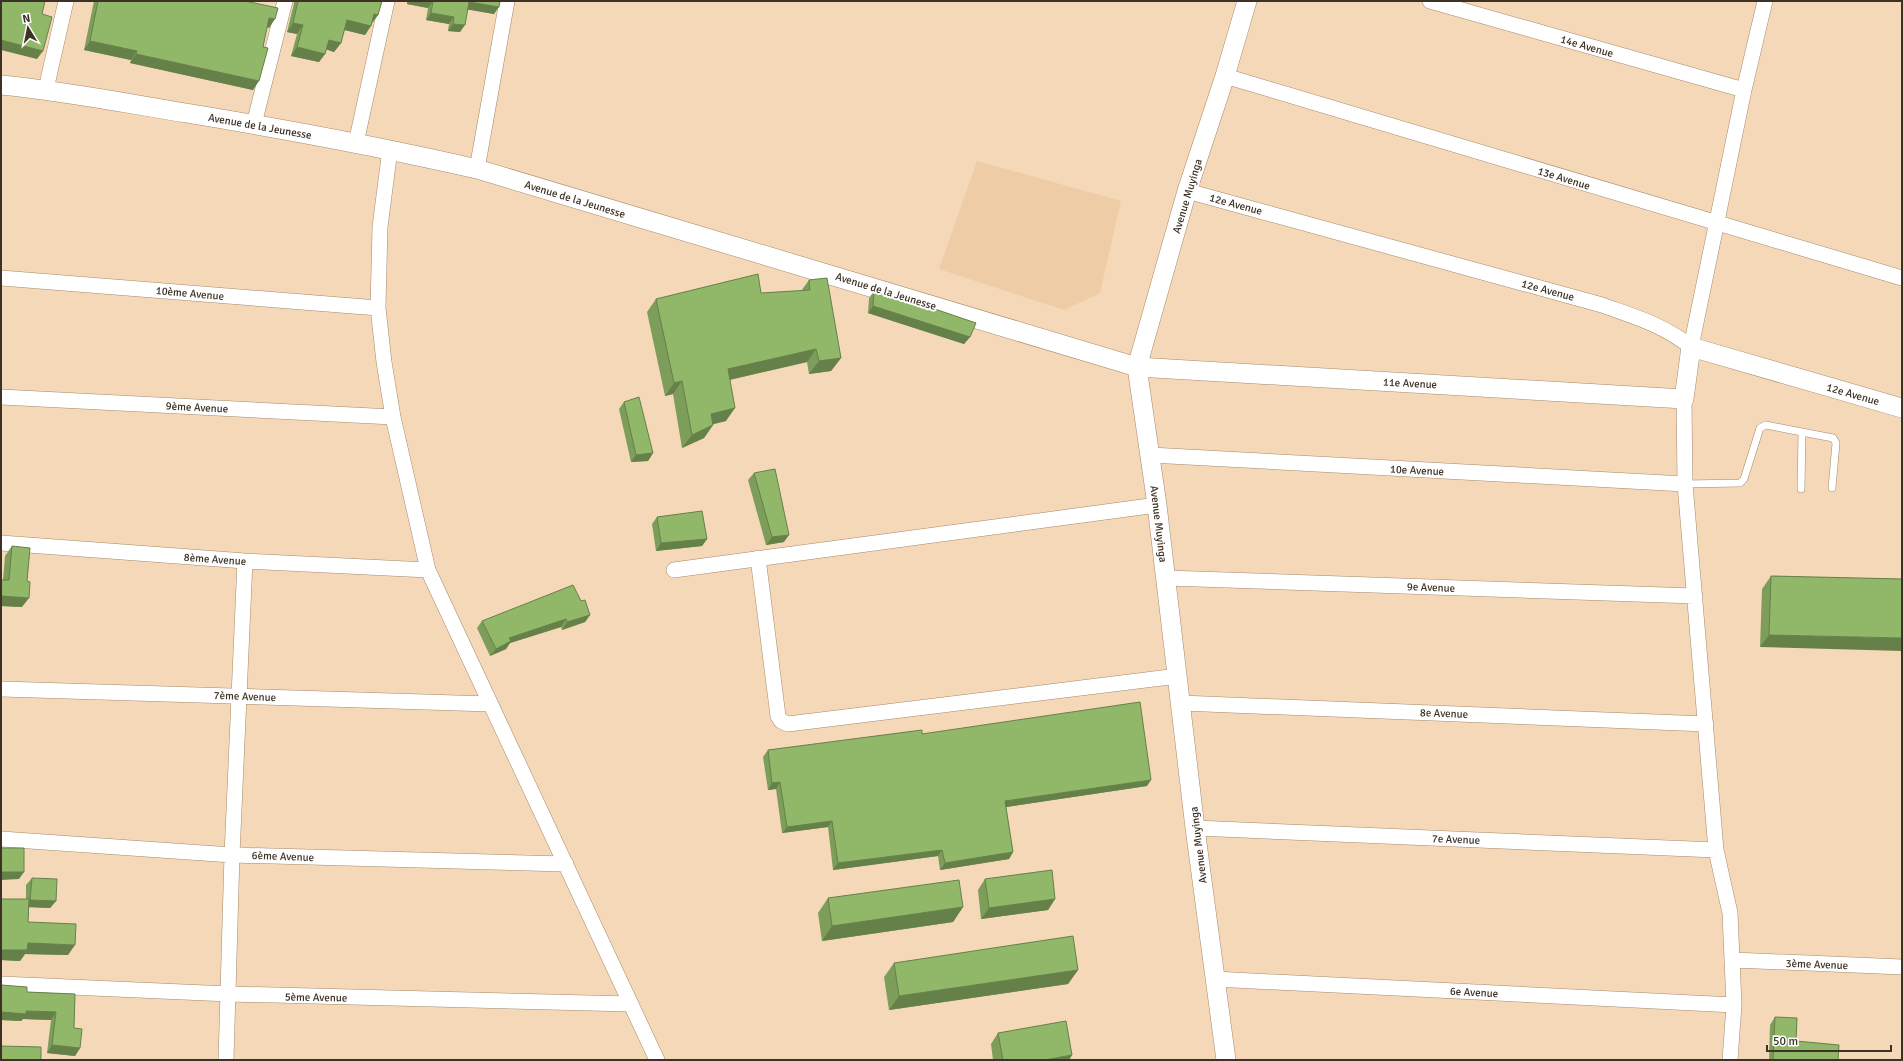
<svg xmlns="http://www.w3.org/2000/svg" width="1903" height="1061" viewBox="0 0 1903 1061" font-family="Signika,sans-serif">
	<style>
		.built { fill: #eecda6 }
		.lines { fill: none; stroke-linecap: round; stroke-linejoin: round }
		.service-casing { stroke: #a58a6b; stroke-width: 8 }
		.minor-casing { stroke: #a58a6b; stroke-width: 16 }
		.tertiary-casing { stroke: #a58a6b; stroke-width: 20 }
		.service { stroke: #fff; stroke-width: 7 }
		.minor { stroke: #fff; stroke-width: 15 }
		.tertiary { stroke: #fff; stroke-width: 19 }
		.wall { fill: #7d9d5a }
		.shaded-wall { fill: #66804a }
		.building { fill: #91b769; stroke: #66804a }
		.labels { text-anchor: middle; stroke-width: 4; stroke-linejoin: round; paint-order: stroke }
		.street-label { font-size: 11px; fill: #3d3225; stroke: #fefefe }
	</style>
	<rect width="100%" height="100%" fill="#f5d8b7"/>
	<path class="built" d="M977,161L1121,201L1100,293L1064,310L939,269Z"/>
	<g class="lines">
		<defs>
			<path id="service" d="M1685,484L1740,483L1744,479L1760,428L1766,425L1833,438L1836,443L1832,488
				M1801,489L1802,432"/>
			<path id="minor" d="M1430,1L1744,90
				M1225,76L1902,278
				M46,89L66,1
				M254,124L285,1
				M356,143L387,1
				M390,149L380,227L378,308L384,362L393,417L428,570L657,1060
				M477,169L507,1
				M1187,191L1602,305C1635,317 1664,325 1691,347L1744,90L1765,1
				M1,278L378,308
				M1,397L393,417
				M1684,399L1685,484L1716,850L1730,913L1734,1005L1730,1060
				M1150,455L1685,484
				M1,543L245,561L428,570
				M758,558L778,716L781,721L788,724L1178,676
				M674,570L1157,505
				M1166,578L1695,596
				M1,689L490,704
				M1181,703L1706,724
				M1195,828L1716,850
				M1,839L232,855L566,864
				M1733,960L1902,967
				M1214,979L1734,1005
				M1,984L229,994L631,1004
				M226,1060L232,855L245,561"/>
			<path id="tertiary" d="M1,85C63,91 125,103 186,113C284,129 381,147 477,169L1137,367L1684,399L1691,347L1902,408
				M1226,1060L1195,828L1157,505L1137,367L1187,191L1225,76L1247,1"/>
		</defs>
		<use href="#service" class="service-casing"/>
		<use href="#minor" class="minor-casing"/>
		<use href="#tertiary" class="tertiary-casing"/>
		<use href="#service" class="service"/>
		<use href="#minor" class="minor"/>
		<use href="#tertiary" class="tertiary"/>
	</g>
	<path class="wall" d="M94,1H245L269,28L267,27L253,90L130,63L131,60L84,50Z
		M293,1H382L378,15L372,23L365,35L344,30L341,43L334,52L326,49L325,54L319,62L291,56L297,34L287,32L294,3Z
		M407,1H500L494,14L468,9L460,32L448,31L449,24L426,20L428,8L407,4Z
		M809,280L841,358L831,371L809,374L807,362L730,380L726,421L713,424V425L704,438L682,448L673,394L665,396L647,312L656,299L801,291Z
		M874,291L970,337L964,344L868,313L869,298Z
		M624,402L653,453L648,461L631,462L619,409Z
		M754,473L784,542L766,545L748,480Z
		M657,517L707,539L702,546L656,551L652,524Z
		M12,546L22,607L1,606V580H3L5,556Z
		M1771,576L1902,579L1760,647L1762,589Z
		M581,601L590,615L585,622L562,630L561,627L510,643L506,649L490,656L477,628L482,621Z
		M922,734L1147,786L1006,807L1013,852L1009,859L940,870L938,856L833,870L828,827L782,833L776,789L768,790L763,757L768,750Z
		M32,878L56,901L50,908L29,907L28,922L68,955L25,954L20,961L1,960V899H26V885Z
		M985,879L1055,899L1048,910L981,919L978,890Z
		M828,898L963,907L953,922L822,941L818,913Z
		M894,963L1078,970L1068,984L889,1010L884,977Z
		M1,985L27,992L75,994L74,1028L80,1048L75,1056L47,1053L51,1020L23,1019L21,1021L1,1020Z
		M1775,1017L1796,1041L1838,1060H1769L1770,1025Z
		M998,1033L1072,1055L1069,1060H993L991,1044Z"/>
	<path class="shaded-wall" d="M409,1H433L428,8L407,4Z
		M469,2L499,7L494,14L464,9Z
		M431,13L454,17L449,24L426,20Z
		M374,14L378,15L372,23L368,22Z
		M269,18L275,19L269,28L263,26Z
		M347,20L371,26L365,35L341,29Z
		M293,23L303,25L297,34L287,32Z
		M453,24L465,25L460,32L448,31Z
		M1,40L43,51L37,59L1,50Z
		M329,40L341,43L334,52L322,48Z
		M90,41L137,51L131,60L84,50Z
		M297,47L325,54L319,62L291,56Z
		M136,54L259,81L253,90L130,63Z
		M873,306L970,337L964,344L868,313Z
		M816,349L807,362L719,382L728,369Z
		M841,358L831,371L809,374L819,361Z
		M682,381L673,394L665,396L674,383Z
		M735,408L726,421L702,427L711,414Z
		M713,425L704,438L682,448L692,435Z
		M653,453L648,461L631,462L636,455Z
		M789,535L784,542L766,545L772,537Z
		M707,539L702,546L656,551L661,543Z
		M1,596L29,598L22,607L1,606Z
		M590,615L585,622L562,630L567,622Z
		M566,619L561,627L510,643L506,649L490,656L496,649L509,638Z
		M1769,635L1902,638V651L1760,647Z
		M1151,780L1147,786L1000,808L1005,801Z
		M780,782L776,789L768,790L772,783Z
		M832,821L828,827L782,833L787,827Z
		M942,850L938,856L833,870L838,863Z
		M1013,852L1009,859L940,870L945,863Z
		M1,872H24L19,879L1,880Z
		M1055,899L1048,910L981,919L989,908Z
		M30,900L56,901L50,908L25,907Z
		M963,907L953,922L822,941L832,926Z
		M28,943L75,945L68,955L25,954L20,961L1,960V950Z
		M1078,970L1068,984L889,1010L899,996Z
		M26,1011L56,1012L51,1020L23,1019L21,1021L1,1020V1012Z
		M52,1045L80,1048L75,1056L47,1053Z
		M1072,1055L1069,1060H1045Z"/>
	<path class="building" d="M1,1H45L42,14L52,17L43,51L1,40Z
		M98,1H245L278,8L275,19L269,18L263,47L268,48L259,81L136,54L137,51L90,41Z
		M298,1H382L378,15L374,14L371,26L347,20L341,43L329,40L325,54L297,47L303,25L293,23Z
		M433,1H500L499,7L469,2L465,25L453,24L454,17L431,13Z
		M758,274L761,293L810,290L809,280L827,278L841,358L819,361L816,349L728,369L735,408L711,414L713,425L692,435L682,381L674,383L656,299Z
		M874,291L926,306L976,323L970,337L873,306Z
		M639,397L653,453L636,455L624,402Z
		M775,469L789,535L772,537L754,473Z
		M702,511L707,539L661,543L657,517Z
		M12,546L30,548L27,581L30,582L29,598L1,596V580H9Z
		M1771,576L1902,579V638L1769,635Z
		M573,585L581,601L585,600L590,615L567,622L566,619L509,638L511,641L496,649L482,621Z
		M1140,702L1151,780L1005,801L1013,852L945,863L942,850L838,863L832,821L787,827L780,782L772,783L768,750L922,730V734Z
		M1,848H24V872H1Z
		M1052,870L1055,899L989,908L985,879Z
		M32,878L57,879L56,901L30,900Z
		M959,880L963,907L832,926L828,898Z
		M1,899H29L28,922L76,924L75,945L28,943L27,950H1Z
		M1073,936L1078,970L899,996L894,963Z
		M1,985L27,987V992L75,994L74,1028L82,1029L80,1048L52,1045L56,1012L26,1011V1014L1,1012Z
		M1775,1017L1797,1018L1796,1041L1839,1045L1838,1060H1773Z
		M1066,1021L1072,1055L1045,1060H1003L998,1033Z
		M1,1046L41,1047V1060H1Z"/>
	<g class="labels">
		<g class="street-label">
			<text transform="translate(1587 46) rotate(16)" y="4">14e Avenue</text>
			<text transform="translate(260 126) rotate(10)" y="4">Avenue de la Jeunesse</text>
			<text transform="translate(1564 178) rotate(17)" y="4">13e Avenue</text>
			<text transform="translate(1187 196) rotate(-73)" y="4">Avenue Muyinga</text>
			<text transform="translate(575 199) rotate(17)" y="4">Avenue de la Jeunesse</text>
			<text transform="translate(1236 204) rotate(15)" y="4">12e Avenue</text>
			<text transform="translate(1548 290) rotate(15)" y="4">12e Avenue</text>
			<text transform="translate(886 291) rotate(17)" y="4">Avenue de la Jeunesse</text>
			<text transform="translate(190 293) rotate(5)" y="4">10ème Avenue</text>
			<text transform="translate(1410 383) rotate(3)" y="4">11e Avenue</text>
			<text transform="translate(1853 394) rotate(16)" y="4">12e Avenue</text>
			<text transform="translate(197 407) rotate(3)" y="4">9ème Avenue</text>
			<text transform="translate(1417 470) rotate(3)" y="4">10e Avenue</text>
			<text transform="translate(1159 524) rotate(83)" y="4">Avenue Muyinga</text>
			<text transform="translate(215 559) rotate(4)" y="4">8ème Avenue</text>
			<text transform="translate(1431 587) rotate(2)" y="4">9e Avenue</text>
			<text transform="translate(245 696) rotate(2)" y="4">7ème Avenue</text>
			<text transform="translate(1444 713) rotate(2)" y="4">8e Avenue</text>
			<text transform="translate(1456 839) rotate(2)" y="4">7e Avenue</text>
			<text transform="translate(1198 845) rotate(-97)" y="4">Avenue Muyinga</text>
			<text transform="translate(283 856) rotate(2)" y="4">6ème Avenue</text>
			<text transform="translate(1817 964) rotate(2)" y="4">3ème Avenue</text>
			<text transform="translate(1474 992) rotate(3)" y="4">6e Avenue</text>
			<text transform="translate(316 997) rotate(1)" y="4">5ème Avenue</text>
		</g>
	</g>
	<rect width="1903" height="1061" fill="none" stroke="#3d3225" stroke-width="4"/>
	<g transform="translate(28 28) rotate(350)" stroke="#fefefe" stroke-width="3" paint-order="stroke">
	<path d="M0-3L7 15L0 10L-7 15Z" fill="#3d3225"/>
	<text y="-6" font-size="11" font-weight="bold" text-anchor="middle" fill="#3d3225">N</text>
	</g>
	<path d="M1767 1045v6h124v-6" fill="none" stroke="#3d3225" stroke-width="2"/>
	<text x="1773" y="1045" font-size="12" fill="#3d3225" stroke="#fefefe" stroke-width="3" paint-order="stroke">50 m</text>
</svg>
